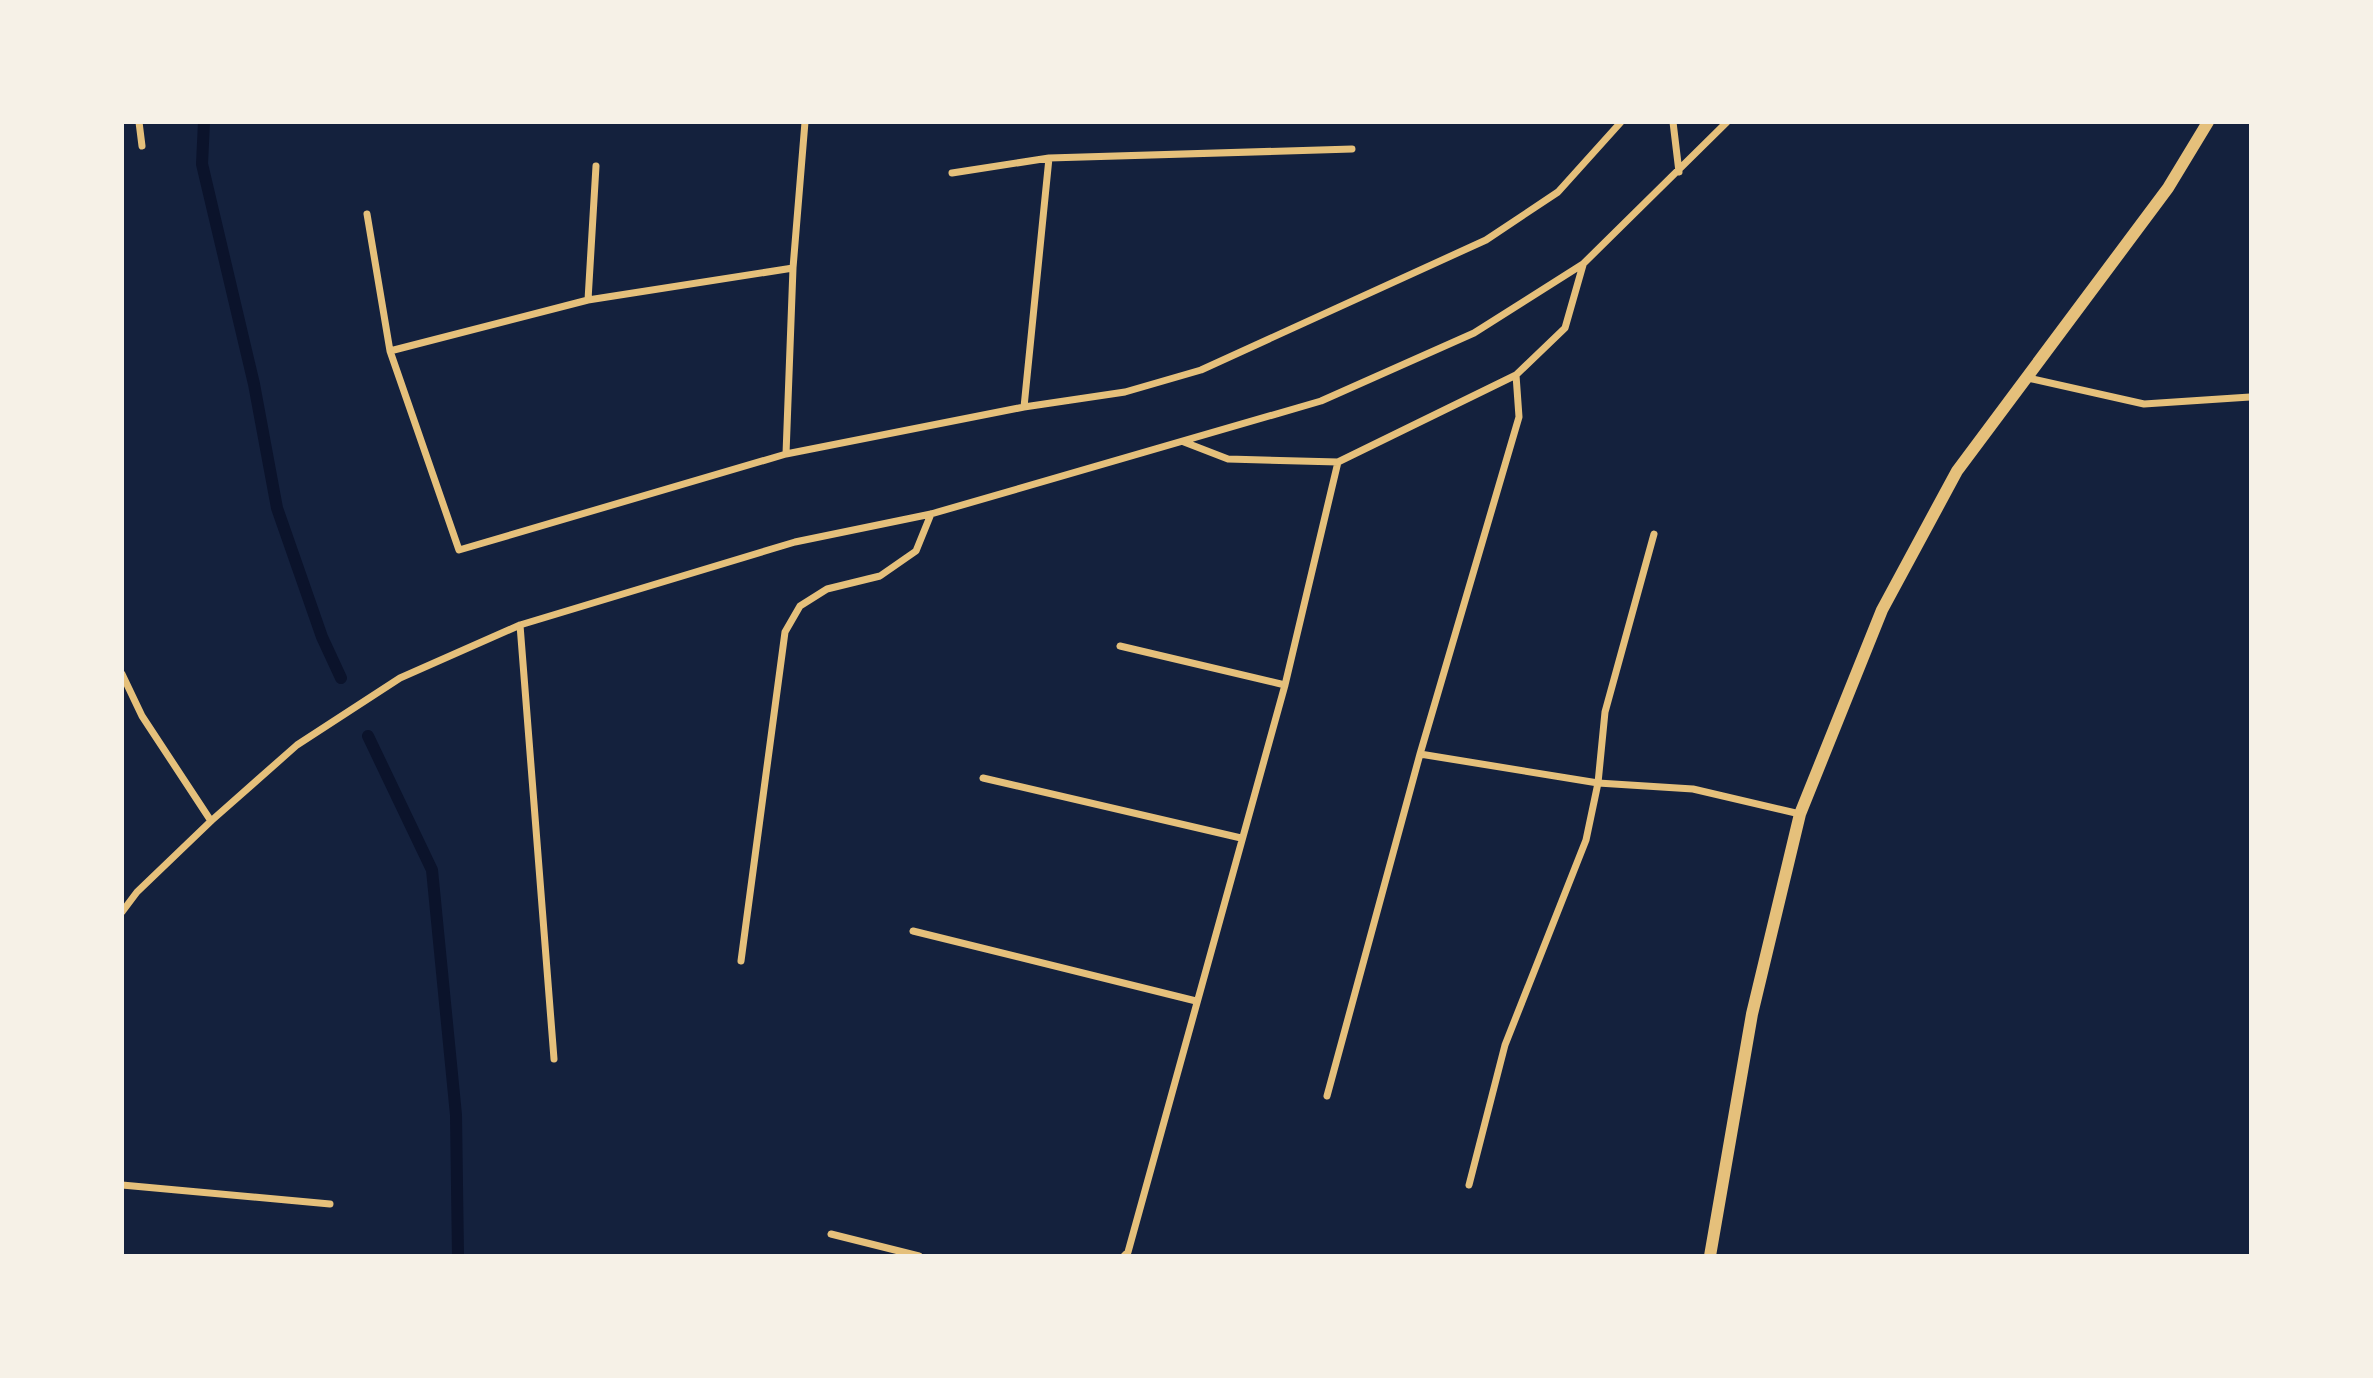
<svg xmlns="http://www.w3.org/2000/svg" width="2373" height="1378" viewBox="0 0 2373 1378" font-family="Barlow,sans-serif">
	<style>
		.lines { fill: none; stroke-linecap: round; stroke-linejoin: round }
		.stream { stroke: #0b132b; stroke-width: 12 }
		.minor { stroke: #e5c07b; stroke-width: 7 }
		.tertiary { stroke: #e5c07b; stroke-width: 12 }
	</style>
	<rect width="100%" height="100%" fill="#14213d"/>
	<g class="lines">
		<path class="stream" d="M204,122L202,164L254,384L277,508L322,637L341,678
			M368,736L432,870L456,1115L458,1256"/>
		<path class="minor" d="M139,122L142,146
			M1673,122L1679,172
			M952,173L1049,158L1352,149
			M367,214L390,351L459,550L786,454L1024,407L1125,392L1201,370L1486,240L1558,192L1621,122
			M588,300L596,166
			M390,351L588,300L793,268
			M2028,378L2144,404L2250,397
			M1024,407L1049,158
			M1184,442L1228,459L1338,462L1516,375L1565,328L1583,265
			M786,454L793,268L805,122
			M520,625L554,1059
			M1120,646L1285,685
			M122,674L142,716L211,821
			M1420,754L1598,783L1693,789L1800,814
			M983,778L1241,838
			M122,912L137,892L211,821L297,745L400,678L520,625L795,542L931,514L1321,401L1474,333L1583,264L1727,122
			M913,931L1196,1001
			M741,961L785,632L800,606L827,589L880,576L916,551L931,514
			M1327,1096L1420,754L1519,417L1516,375
			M122,1185L330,1204
			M1469,1185L1505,1045L1586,840L1598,783L1605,712L1654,534
			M831,1234L919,1256
			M1124,1256L1128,1252L1285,685L1338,462"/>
		<path class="tertiary" d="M1710,1256L1752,1014L1800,814L1882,610L1957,471L2168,188L2208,122"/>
	</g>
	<rect width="2373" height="1378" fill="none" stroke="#f6f1e7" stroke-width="248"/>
</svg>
